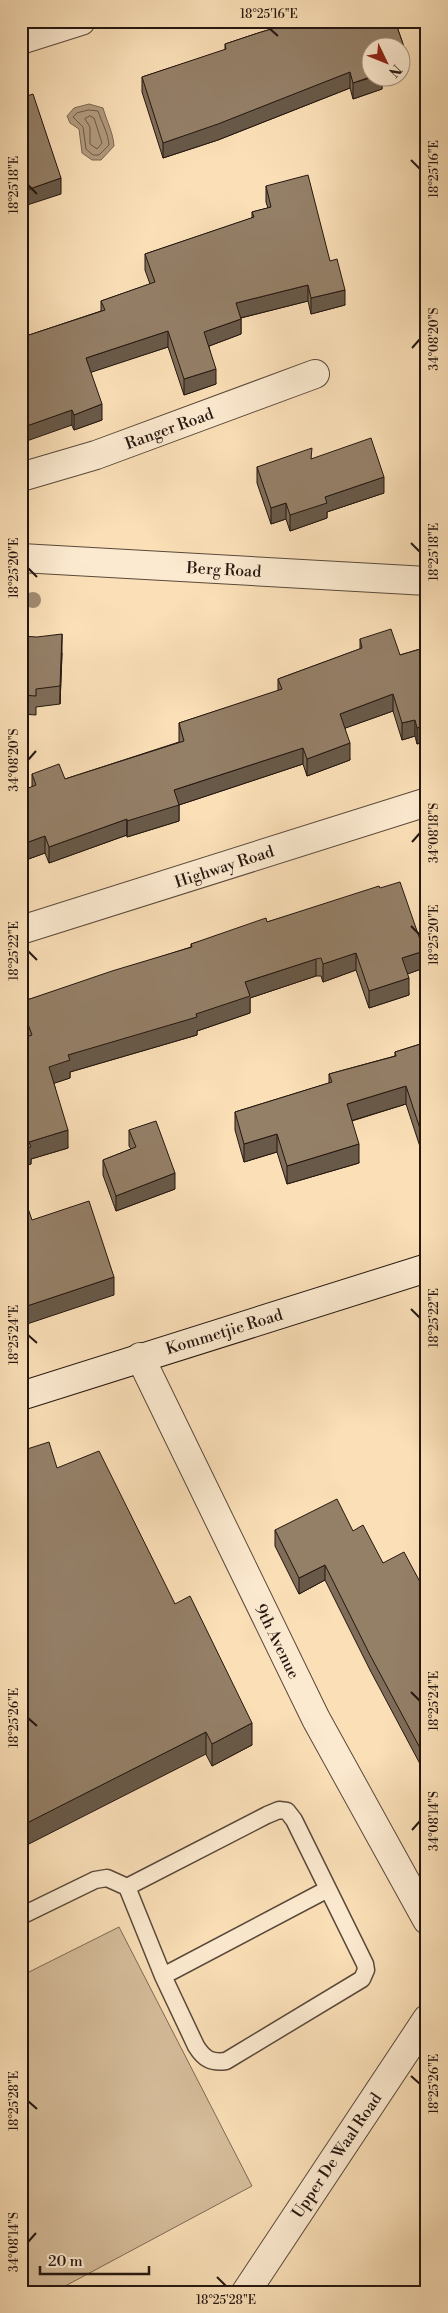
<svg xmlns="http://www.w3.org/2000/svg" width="448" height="2313" viewBox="0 0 448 2313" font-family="'Libre Bodoni',serif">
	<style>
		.green { fill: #d6bd9b; stroke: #7e6a56 }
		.water { fill: #b29b7e; stroke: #7a6652 }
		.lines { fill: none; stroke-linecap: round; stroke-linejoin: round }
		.shore { stroke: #6c5947; stroke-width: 1 }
		.lane-casing { stroke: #5a493a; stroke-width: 19 }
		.street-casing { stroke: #5a493a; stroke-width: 30 }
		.secondary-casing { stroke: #251710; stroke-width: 30 }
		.lane { stroke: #fcead0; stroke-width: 16 }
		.street { stroke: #fcead0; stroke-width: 28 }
		.secondary { stroke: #fcead0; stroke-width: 28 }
		.tree { fill: #a28c72 }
		.wall { fill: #7f6d59; stroke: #251710 }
		.shaded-wall { fill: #685948; stroke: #251710 }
		.building { fill: #947f67; stroke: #251710 }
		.ticks { fill: none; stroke: #251710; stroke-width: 2 }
		.labels { text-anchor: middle; stroke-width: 4; stroke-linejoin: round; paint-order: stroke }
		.street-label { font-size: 16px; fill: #251710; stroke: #fcead0 }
		.neatline { fill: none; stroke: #251710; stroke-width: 2 }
		.ticks-label { font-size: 12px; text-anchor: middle; fill: #251710 }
	</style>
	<rect width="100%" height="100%" fill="#fadfb7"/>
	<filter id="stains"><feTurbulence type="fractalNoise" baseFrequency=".004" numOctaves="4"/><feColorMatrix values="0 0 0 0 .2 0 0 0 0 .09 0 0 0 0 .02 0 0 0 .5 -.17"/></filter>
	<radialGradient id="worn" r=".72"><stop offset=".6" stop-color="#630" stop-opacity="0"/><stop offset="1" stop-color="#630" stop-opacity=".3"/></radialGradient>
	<path class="green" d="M119,1927L252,2186L54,2292H21V1976Z"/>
	<path class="water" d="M89,104L103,108C107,122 113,132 114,146L101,160H92L82,153L79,129L70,123L67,116L74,108Z"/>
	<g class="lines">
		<path class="shore" d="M89,110L98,111C102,123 108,133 109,145L99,155H93L86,149L83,127L73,117L77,113Z
			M90,116L94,118L102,143L97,149L90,144V127L85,119Z"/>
		<defs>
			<path id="lane" d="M21,1916L95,1880L107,1878L127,1887L163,1976L196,2046C204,2059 211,2063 226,2061L362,1979L366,1970L365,1964L294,1820L287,1811L279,1810L267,1815L127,1887
				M163,1976L328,1889"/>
			<path id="street" d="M21,40L81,21
				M21,477L96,455L315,374
				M21,558L427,581
				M21,930L427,802
				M140,1357L316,1719L427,1920
				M246,2292L427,2019"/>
			<path id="secondary" d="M21,1396L427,1268"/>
		</defs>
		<use href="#lane" class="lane-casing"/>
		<use href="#street" class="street-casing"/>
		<use href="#secondary" class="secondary-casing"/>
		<use href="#lane" class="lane"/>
		<use href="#street" class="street"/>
		<use href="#secondary" class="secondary"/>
	</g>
	<circle class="tree" cx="33" cy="600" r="8"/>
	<path class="wall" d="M298,21H395L403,44V60L400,61V48H370V78H382V89L353,99L350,88L218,140L163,158L142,92V77L225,50V44L258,33Z
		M266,186L330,261L345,305L311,314L308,301L241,318V334L209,346L216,384L184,395L168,347L90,372L102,420L74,430L29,335L101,311V301L150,284L145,270V254L252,218V212L268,208L266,202Z
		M312,459L384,493L327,512V518L290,531L286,519L271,524L257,483V467Z
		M21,636L62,653L60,704L36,707V715L21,714Z
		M360,639L400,655L427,647V741L417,744L415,736L402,740L393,711L345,728L350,760L307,776L303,764L179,805V821L127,837V835L49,863L45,853L23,861L21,855V791L32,787V774L65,779L179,742V723L278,691V679L360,649Z
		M380,888L424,968L407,974L409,995L369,1008L356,970L323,982L321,976H316L250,998V1013L197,1031V1035L70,1072V1078L54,1083L68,1148L31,1159V1164L21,1167V1039L26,1037L21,1022V1002L191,947V944L267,922Z
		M427,1042V1168L406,1104L352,1121L359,1163L287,1184L277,1152L244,1162L235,1130V1112L329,1083V1074L395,1056V1052Z
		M129,1130L175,1189L116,1211L103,1175V1160L131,1149L129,1146Z
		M57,1468L175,1604L252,1745L212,1766Z
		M275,1530L353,1531L383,1563L427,1595V1777L370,1670L325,1580L299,1594L275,1546Z"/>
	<path class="shaded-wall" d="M403,44V60L400,61V48H392Z
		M350,72V88L218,140L163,158V143Z
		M370,78H382V89L353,99V83Z
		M61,178V194L21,207V192Z
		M308,285V301L236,319V303Z
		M345,290V305L311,314V298Z
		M241,319V334L204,348V332Z
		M168,331V347L86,374V358Z
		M216,369V384L184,395V379Z
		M102,404V420L74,430V415Z
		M72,410V425L21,443V428Z
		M384,477V493L327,512V518L290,531V515L325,497Z
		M286,503V519L271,524V508Z
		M62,634V653L60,704V686Z
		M393,694V711L340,730V714Z
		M415,720V736L402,740V723Z
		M427,725V741L417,744V728Z
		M350,743V760L307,776V759Z
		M303,748V764L179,805V821L127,837V821L174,790Z
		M127,819V835L49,863V847Z
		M45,836V853L23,861V844Z
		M424,951V968L402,976V958Z
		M356,953V970L323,982V964Z
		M316,959V976L250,998V1013L197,1031V1035L70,1072V1078L49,1085V1067L68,1055L196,1014L245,982Z
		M409,978V995L369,1008V991Z
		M406,1086V1104L347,1122V1104Z
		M68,1130V1148L31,1159V1164L21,1167V1150L29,1142Z
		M277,1134V1152L244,1162V1144Z
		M359,1144V1163L287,1184V1166Z
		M175,1173V1189L116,1211V1196Z
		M114,1277V1295L21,1326V1308Z
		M325,1565V1580L299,1594V1578Z
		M252,1723V1745L212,1766V1744Z
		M206,1732V1754L21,1848V1826Z"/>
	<path class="building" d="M298,21H395L403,44L392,48H370V77L353,83L350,72L218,124L163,143L142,77L226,49L225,44L258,33Z
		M33,94L61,178L21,192V98Z
		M308,175L330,261L337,259L345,290L311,298L308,285L236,303L241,319L204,332L216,369L184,379L168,331L86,358L102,404L74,415L72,410L21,428V314L29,335L105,310L101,301L155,282L145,254L254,217L252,212L271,207L266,186Z
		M371,438L384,477L325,497L327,503L290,515L286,503L271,508L257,467L312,448L311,459Z
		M391,629L400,655L427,647V725L417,728L415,720L402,723L393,694L340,714L350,743L307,759L303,748L174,790L179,805L127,821V819L49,847L45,836L23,844L21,839V791L36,785L32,774L59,764L65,779L184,741L179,723L282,689L278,679L362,648L360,639Z
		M62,634L60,686L36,689V696L21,695V636L37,637Z
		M400,882L424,951L402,958L409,978L369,991L356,953L323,964L321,958L316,959L245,982L250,996L196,1014L197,1017L68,1055L70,1060L49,1067L68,1130L29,1142L31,1147L21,1150V1039L32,1035L21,1005V1002L112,971L192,947L191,944L266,918L267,922L379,886L380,888Z
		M427,1042V1150L406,1086L347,1104L359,1144L287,1166L277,1134L244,1144L235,1112L332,1082L329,1074L396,1056L395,1052Z
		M156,1121L175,1173L116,1196L103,1160L136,1147L129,1130Z
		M21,1188L32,1220L89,1201L114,1277L21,1308Z
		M49,1442L57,1468L99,1451L175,1604L190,1596L252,1723L212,1744L206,1732L21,1826V1451Z
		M337,1499L353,1531L363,1525L383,1563L404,1552L427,1595V1761L370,1655L325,1565L299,1578L275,1530Z"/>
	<path class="ticks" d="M269,28L278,36M411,160L420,169M28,185L37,194M412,348L420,339M411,543L420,552M28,568L37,577M28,760L36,751M412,842L420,833M411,926L420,935M28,951L37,960M411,1309L420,1318M28,1335L37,1343M411,1692L420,1701M28,1718L37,1726M412,1830L420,1821M411,2076L420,2084M28,2101L37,2109M28,2242L36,2233M217,2277L226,2286"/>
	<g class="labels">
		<g class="street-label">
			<text transform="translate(169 428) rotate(-20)" y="6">Ranger Road</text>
			<text transform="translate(224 569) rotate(3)" y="6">Berg Road</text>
			<text transform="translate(224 866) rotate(-18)" y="6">Highway Road</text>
			<text transform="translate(224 1331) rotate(-17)" y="6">Kommetjie Road</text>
			<text transform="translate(278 1641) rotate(64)" y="6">9th Avenue</text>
			<text transform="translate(336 2155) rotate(-56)" y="6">Upper De Waal Road</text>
		</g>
	</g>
	<rect width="448" height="2313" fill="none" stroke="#fadfb7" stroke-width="55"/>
	<g transform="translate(386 62) rotate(133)"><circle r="24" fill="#fcead0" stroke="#a69683"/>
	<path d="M0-4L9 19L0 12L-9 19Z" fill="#8f2418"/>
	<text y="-8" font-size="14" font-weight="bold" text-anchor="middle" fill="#251710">N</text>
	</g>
	<path d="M40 2266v8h109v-8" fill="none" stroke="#251710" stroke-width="2.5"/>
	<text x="48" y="2266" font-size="15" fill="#251710" stroke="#fcead0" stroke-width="4" paint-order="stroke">20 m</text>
	<rect x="28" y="28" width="392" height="2258" class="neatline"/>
	<g class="ticks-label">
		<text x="269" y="18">18°25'16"E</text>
		<text transform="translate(434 169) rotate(-90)" y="4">18°25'16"E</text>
		<text transform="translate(14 185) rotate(-90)" y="4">18°25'18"E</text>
		<text transform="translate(434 339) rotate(-90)" y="4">34°08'20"S</text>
		<text transform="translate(434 552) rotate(-90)" y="4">18°25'18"E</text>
		<text transform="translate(14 568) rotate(-90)" y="4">18°25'20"E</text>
		<text transform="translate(14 760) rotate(-90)" y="4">34°08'20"S</text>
		<text transform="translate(434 833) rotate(-90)" y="4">34°08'18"S</text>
		<text transform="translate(434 935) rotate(-90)" y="4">18°25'20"E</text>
		<text transform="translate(14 951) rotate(-90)" y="4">18°25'22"E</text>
		<text transform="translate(434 1318) rotate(-90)" y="4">18°25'22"E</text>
		<text transform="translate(14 1335) rotate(-90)" y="4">18°25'24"E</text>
		<text transform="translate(434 1701) rotate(-90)" y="4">18°25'24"E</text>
		<text transform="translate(14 1718) rotate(-90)" y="4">18°25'26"E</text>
		<text transform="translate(434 1821) rotate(-90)" y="4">34°08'14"S</text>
		<text transform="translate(434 2084) rotate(-90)" y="4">18°25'26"E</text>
		<text transform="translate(14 2101) rotate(-90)" y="4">18°25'28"E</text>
		<text transform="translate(14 2242) rotate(-90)" y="4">34°08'14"S</text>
		<text x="226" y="2304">18°25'28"E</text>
	</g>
	<rect width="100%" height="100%" filter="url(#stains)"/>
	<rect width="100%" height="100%" fill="url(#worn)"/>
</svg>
